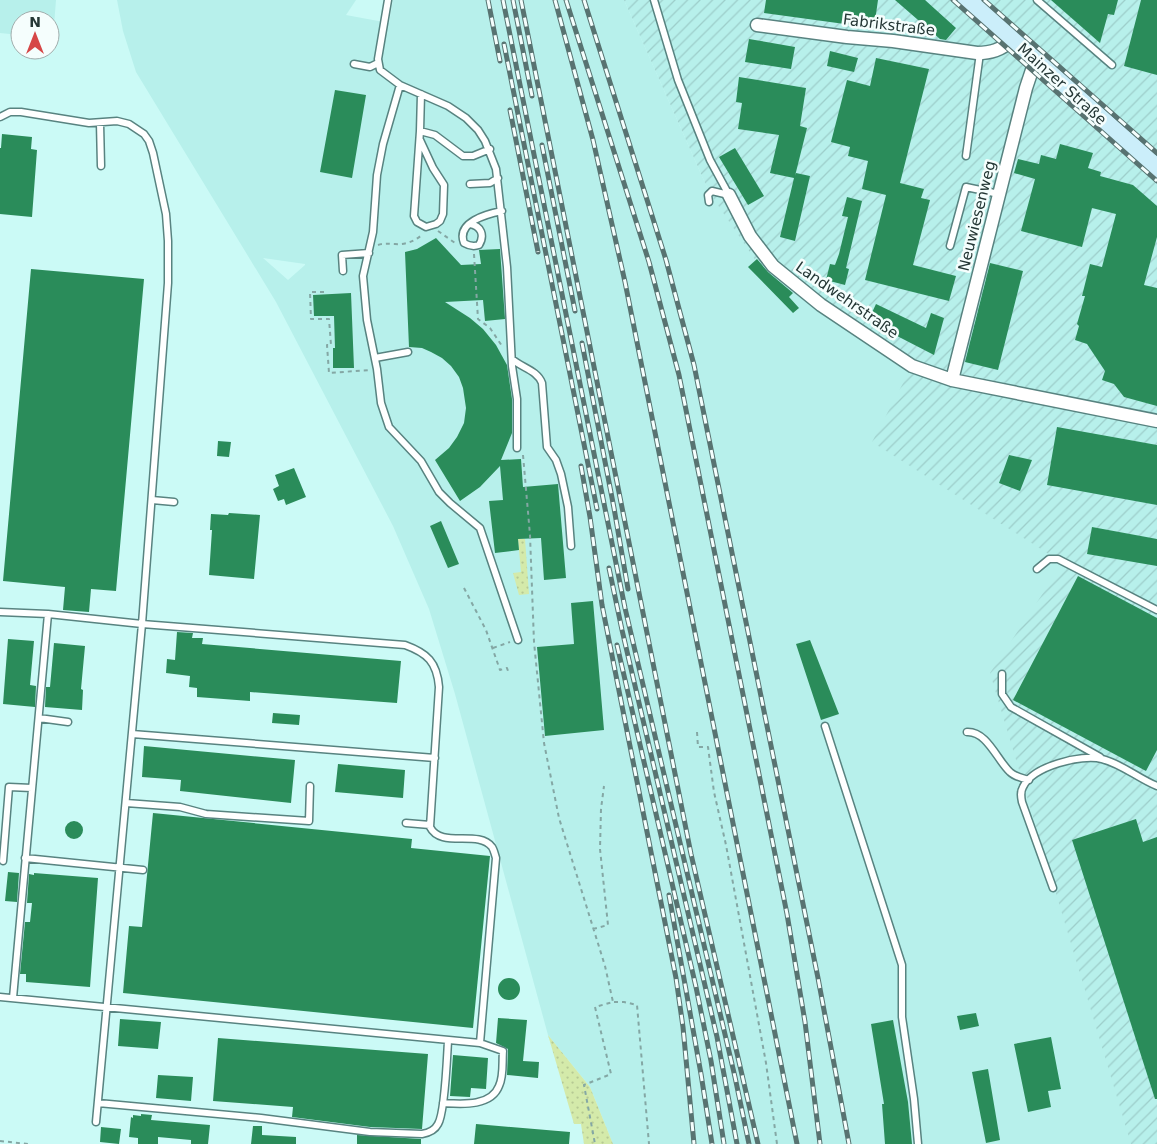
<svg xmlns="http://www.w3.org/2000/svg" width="1157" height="1144" viewBox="0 0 1157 1144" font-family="'DejaVu Sans',sans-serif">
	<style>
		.built { fill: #b7f0eb; fill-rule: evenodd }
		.industrial { fill: url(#industrial-furrows) }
		.grass { fill: url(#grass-dots) }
		.building { fill: #2a8c5a }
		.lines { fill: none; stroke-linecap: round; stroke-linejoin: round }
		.lane-casing { stroke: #588380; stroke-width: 9 }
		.street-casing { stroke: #588380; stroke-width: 15 }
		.secondary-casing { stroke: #588380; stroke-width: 21 }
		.path { stroke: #84a7a4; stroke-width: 2; stroke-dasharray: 4 4; stroke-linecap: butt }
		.lane { stroke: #fff; stroke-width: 6 }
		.street { stroke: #fff; stroke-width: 12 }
		.secondary { stroke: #cbeefa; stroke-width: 19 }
		.rail-casing { stroke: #587371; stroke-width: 5 }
		.rail { stroke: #f5fefd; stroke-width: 3; stroke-dasharray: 9; stroke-linecap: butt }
		.labels { text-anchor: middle; stroke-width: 5; stroke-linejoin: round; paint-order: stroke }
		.street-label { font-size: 15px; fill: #243735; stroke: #f5fefd }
	</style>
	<defs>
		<pattern id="industrial-furrows" width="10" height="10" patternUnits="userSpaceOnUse" patternTransform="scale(1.25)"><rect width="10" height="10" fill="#b7f0eb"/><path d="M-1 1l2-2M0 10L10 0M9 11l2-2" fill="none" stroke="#9dceca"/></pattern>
		<pattern id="grass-dots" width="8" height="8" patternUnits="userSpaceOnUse" patternTransform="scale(1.25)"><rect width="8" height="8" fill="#d4eaaa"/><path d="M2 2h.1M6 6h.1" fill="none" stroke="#b6c993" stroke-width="1.8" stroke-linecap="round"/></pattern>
	</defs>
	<rect width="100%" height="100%" fill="#cbfaf6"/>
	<path class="built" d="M0,0H56L53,38H50V20H20V35L0,33Z
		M117,0H356L346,15L389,23L393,0H624L709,192L911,368L1063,563L1134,1144H613L590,1087L548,1035L455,694L429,609L393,526L276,302L136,72L123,31ZM263,258L305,264V265L288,280Z"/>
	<path class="industrial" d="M624,0H1157V1144H1131L990,673L1063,563L872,442L911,368L760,267L709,192Z"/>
	<path class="grass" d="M518,539H525L529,594L519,595L513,573L521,572Z
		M548,1035L590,1087L613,1144H584L581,1124H574Z"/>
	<path class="building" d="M766,0H878L874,28L764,13Z
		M895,0H925L956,28L946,40L940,39Z
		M1051,0H1118L1114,15L1108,14L1100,43Z
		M1141,0H1157V75L1124,66Z
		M749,39L795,47L791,69L745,62Z
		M830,51L858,58L854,72L827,66Z
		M876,58L929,69L900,183L924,189L921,198L930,200L913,265L956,276L949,301L865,280L886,195L862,189L868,161L848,156L850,147L831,142L847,80L870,86Z
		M739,77L806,88L800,126L807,128L795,176L796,173L810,176L795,241L780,237L794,178L770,173L779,135L738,129L742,103L736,102Z
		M335,90L366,95L352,178L320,172Z
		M2,134L32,137L31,149L37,150L32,217L0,214V148H1Z
		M1060,144L1093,153L1088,168L1101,172L1100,176L1133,185L1157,206V237L1144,285L1157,288V406L1124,397L1114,384L1102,380L1105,371L1087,344L1075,340L1079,326L1077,324L1085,296H1082L1090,264L1102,267L1116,214L1092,208L1082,247L1021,231L1035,179L1014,173L1018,159L1039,164L1041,155L1056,159Z
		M735,148L764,196L748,205L719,157Z
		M847,197L862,201L846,268L849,269L845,285L826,280L830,264L835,265L839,254L848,217L842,216Z
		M436,238L461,265L481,264L479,250L500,249L505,319L485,321L483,300L445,302L470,318L483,329L496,345L507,365L512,399V433L501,460L521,459L523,487L558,484L566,578L544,580L541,538L518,539L519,550L495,553L489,501L503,500L500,466L480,487L460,501L435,460L449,448L457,437L464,423L466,408L463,388L459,377L451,366L442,358L431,352L422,348L409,347L405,252L417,249Z
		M757,259L768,272L793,293L789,297L799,308L793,313L748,267Z
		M990,263L1023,271L998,370L965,362Z
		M31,269L144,279L116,591L91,589L89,612L63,610L65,587L3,581Z
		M351,293L354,368H333V348H335L334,316H314L313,295Z
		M876,304L926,328L931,313L944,318L934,355L868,321Z
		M1057,427L1157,445V505L1047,485Z
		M218,441L231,442L229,457L217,456Z
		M1009,455L1032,460L1020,491L999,483Z
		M294,468L306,497L286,505L284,499L278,501L273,489L279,486L275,475Z
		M229,513L260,515L254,579L209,575L212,530H210L211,514L228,515Z
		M441,521L459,564L448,568L430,526Z
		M1092,527L1157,539V566L1087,554Z
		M1078,576L1157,618V750L1146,771L1013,700Z
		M593,601L604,730L545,736L537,647L574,644L571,603Z
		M177,632L193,633L192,638H203L202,644L401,661L397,703L250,692V701L197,697V688L189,687L190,676L166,673L167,659L175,660Z
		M8,639L34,641L30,685L36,686L35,707L3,704Z
		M810,640L839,714L821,720L796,644Z
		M54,643L85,646L81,689L83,690L82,710L45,707L46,687H50Z
		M273,713L300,715L299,725L272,723Z
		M144,746L295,760L291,803L180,791L181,780L142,777Z
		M338,764L405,770L403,798L335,792Z
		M153,813L412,839L411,848L490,856L473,1028L123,993L129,926L142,927Z
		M1136,819L1143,842L1157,837V1099H1155L1072,840Z
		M65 830a9 9 0 1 1 18 0a9 9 0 1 1-18 0Z
		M8,872L19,873L17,902L5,901Z
		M34,873L98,878L90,987L26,982V974H20L25,922H30L32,903H27L29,874L34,875Z
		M498 989a11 11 0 1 1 22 0a11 11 0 1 1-22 0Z
		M976,1013L979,1026L960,1030L957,1016Z
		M498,1018L527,1020L523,1061L539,1062L538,1078L507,1075L508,1049L496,1043Z
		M120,1019L161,1022L158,1049L118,1046Z
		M893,1020L908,1102L912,1144H885L882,1104H884L871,1024Z
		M1051,1037L1061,1089L1048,1091L1051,1107L1028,1112L1014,1044Z
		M218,1038L428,1054L422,1129L370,1127L292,1117L293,1107L213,1101Z
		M453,1055L488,1058L486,1089L471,1088L470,1097L450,1096Z
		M988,1069L1000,1140L986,1143L972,1072Z
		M158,1075L193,1077L191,1101L156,1098Z
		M141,1114L152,1115L151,1120L210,1125L208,1144H191V1140L158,1137V1144H138V1138L129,1137L131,1117L133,1118V1115L141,1116Z
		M476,1124L570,1132L569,1144H474Z
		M253,1126H262V1135L296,1137V1144H251Z
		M101,1127L121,1129L119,1144L100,1142Z
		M357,1135L421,1139V1144H357Z"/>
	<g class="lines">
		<defs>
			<path id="lane" d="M388,0L378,59L380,70L400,85L448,106L466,118L478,130L485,141L496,169L507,267L512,366L517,399V448
				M654,0L678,80L710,160L729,195
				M1037,0L1112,65
				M354,64L370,67L378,63
				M400,85L383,144L377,175L373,232L363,276L367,320L377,369L381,403L389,427L421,461L439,492L450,503L480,528L518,640
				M0,117L10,112H21L89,123L117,121L129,124L144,134L149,141L153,153L166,214L168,241V283L142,624L405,645C427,653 437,662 439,687L430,827C441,849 478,829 492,847C494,850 495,855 496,858L480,1043L0,997
				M100,123L101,166
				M420,131L435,135L463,156H473L490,149
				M420,140L433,168L444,185L443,214L440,221L436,224L426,227L417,222L414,216L420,131L421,94
				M966,156L980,53
				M470,184L490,183L498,178
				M709,202L708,195L712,191L729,195
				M470,224C481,226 485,235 479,245C473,247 469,246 464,243C456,222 487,214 502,211
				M950,246L966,187L999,194
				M343,271L342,255L369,253
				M375,358L408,352
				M512,359C522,368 537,370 542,383L547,447L556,460L561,474L568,507L571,546
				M152,500L174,502
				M1037,569L1049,559H1058L1157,610
				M0,612L48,614L142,624L96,1122
				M1002,674V694L1011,707L1100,757
				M39,718L68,722
				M825,726L902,965V1017L914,1099L918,1144
				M967,732C987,731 997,760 1010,772C1015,777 1022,778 1029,780
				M132,734L435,758
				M126,803L180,807L206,814L309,821L310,786
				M406,823L430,825
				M25,858L143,870
				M3,861L9,787L32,788
				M1053,888L1022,802C1021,797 1020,792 1023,787C1033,766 1081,754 1102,759C1122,764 1139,779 1157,786
				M13,998L48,614
				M98,1103L261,1118L370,1132L422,1134C428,1133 435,1130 438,1124C445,1113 447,1057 448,1041
				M443,1103C461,1104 491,1107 499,1086C504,1076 502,1062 503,1051L480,1043"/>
			<path id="street" d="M757,25L847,37L893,41L977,53C991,53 1001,50 1012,40
				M729,195L750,236L773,266L821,305L912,366L952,380L1157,421
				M952,380L1026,88L1032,70L1038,62"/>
			<path id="secondary" d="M967,0L1157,169"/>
		</defs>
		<use href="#lane" class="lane-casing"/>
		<use href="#street" class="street-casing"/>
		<use href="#secondary" class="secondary-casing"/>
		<path class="path" d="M438,231L455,243
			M378,245C384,243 389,244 395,244C406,245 415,241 423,234
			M474,254L478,319L490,328L502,346
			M324,292H310L311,319H329L331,345H327L329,373L370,370
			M523,455L530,535L534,642L544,743L559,818L605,966L613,1002L595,1007L611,1074L584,1085L595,1144
			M464,588L486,630L500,670L507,668L509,674
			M493,648L510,642
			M697,732L698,747H708L714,792L726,845L766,1063L777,1144
			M593,929L608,925L600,849L601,809L604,786
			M614,1002H624L637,1005L649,1144
			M0,1141L28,1144"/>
		<use href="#lane" class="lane"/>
		<use href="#street" class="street"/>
		<use href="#secondary" class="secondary"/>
		<defs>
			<path id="rail" d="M488,0L500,61
				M503,0L625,608L735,1077L749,1144
				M513,0L532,96
				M521,0L691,854L758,1144
				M555,0L593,140L625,282L797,1144
				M566,0L649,262L679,375L787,914L805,1022L820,1144
				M584,0L666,260L694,365L818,978L849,1144
				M953,0L1157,181
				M984,0L1157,153
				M504,44L597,509
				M510,110L538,252
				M542,145L575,311
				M582,343L614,508L628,589
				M581,466L590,517L602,605L676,978L683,1027L694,1144
				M609,568L622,630L717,1037L737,1144
				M617,645L696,987L711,1061L724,1144
				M669,895L701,1074L712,1144"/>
		</defs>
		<use href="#rail" class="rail-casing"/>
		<use href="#rail" class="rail"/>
	</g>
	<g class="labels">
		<g class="street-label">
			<text transform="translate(889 25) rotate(7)" y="5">Fabrikstraße</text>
			<text transform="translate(1062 84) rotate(42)" y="5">Mainzer Straße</text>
			<text transform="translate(977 216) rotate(-76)" y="5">Neuwiesenweg</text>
			<text transform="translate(847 300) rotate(35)" y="5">Landwehrstraße</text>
		</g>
	</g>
	<g transform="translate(35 35)"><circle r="24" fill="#f5fefd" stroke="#a1aead"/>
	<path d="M0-4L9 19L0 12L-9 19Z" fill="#d64747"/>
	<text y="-8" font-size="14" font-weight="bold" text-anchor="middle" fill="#243735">N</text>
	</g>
</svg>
